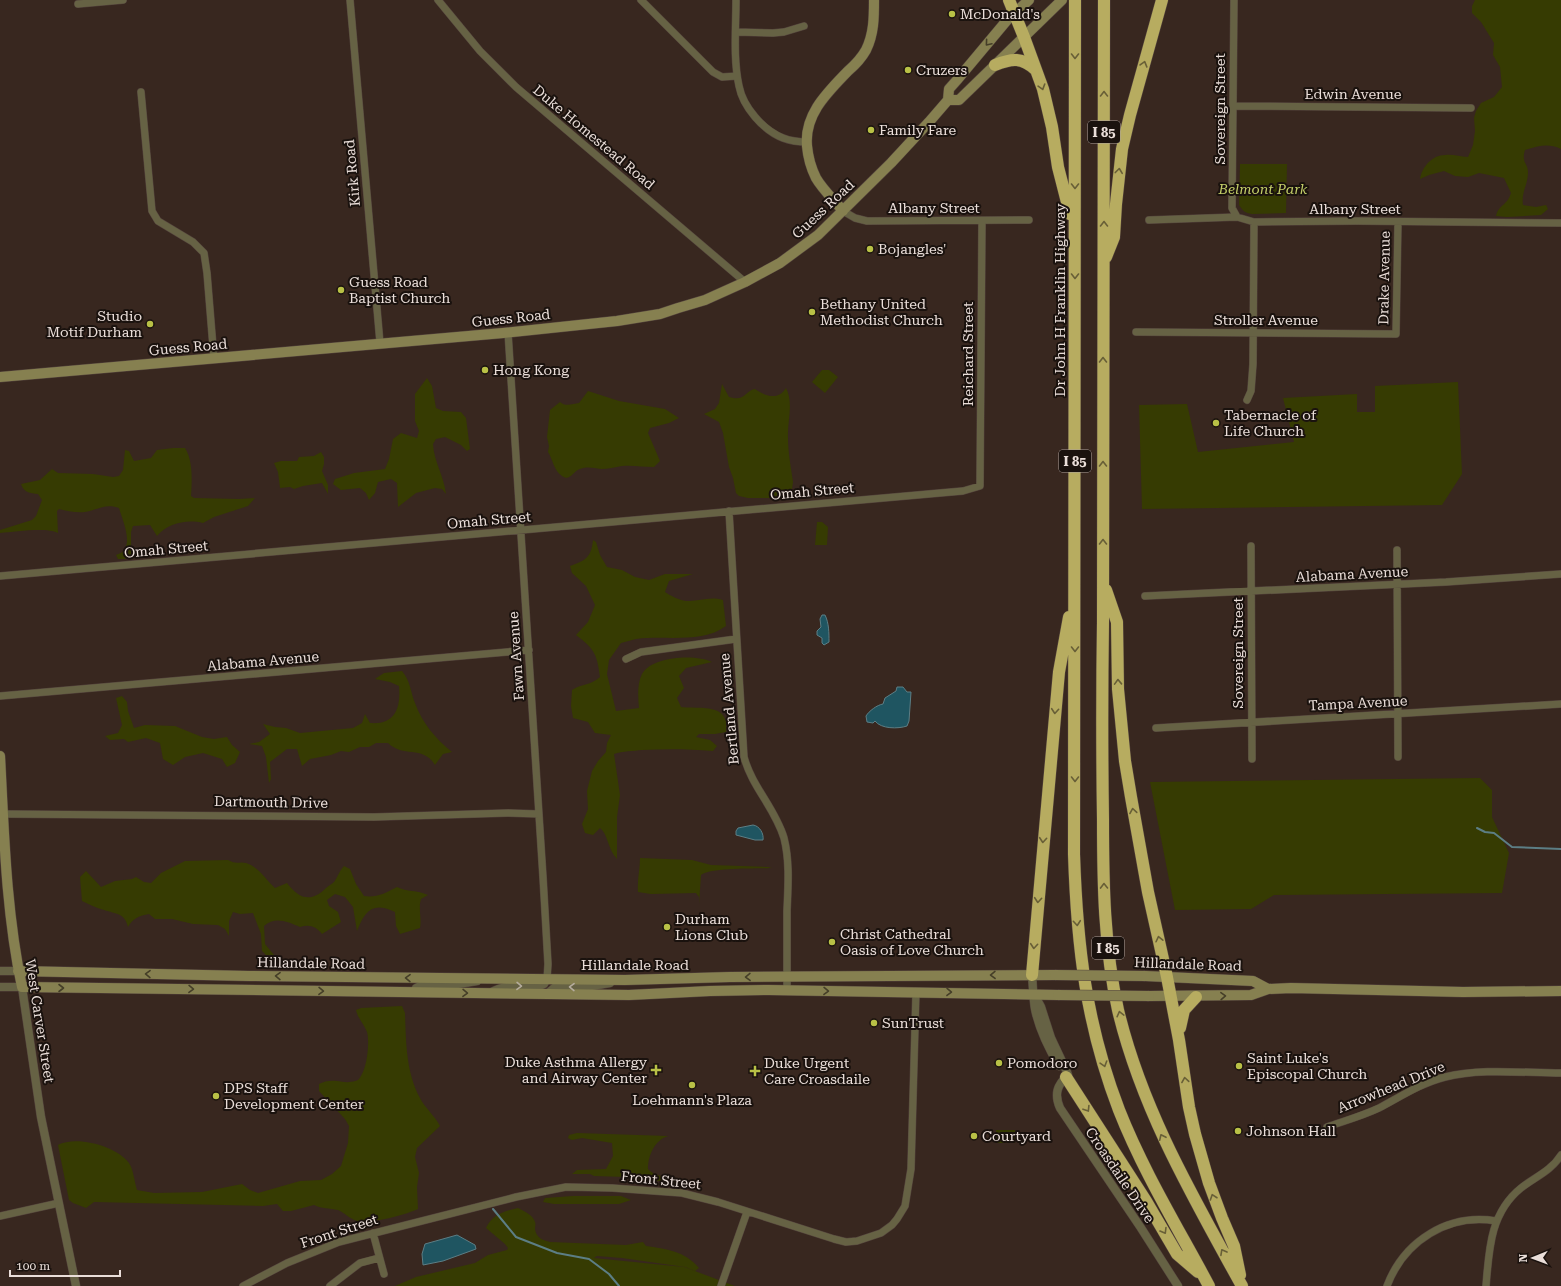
<svg xmlns="http://www.w3.org/2000/svg" width="1561" height="1286" viewBox="0 0 1561 1286" font-family="'Roboto Serif',serif">
	<style>
		.green { fill: #363b02 }
		.water { fill: #1f5561; stroke: #5c7e85 }
		.lines { fill: none; stroke-linecap: round; stroke-linejoin: round }
		.stream { stroke: #5c7e85; stroke-width: 2 }
		.minor-casing { stroke: #54443d; stroke-width: 8 }
		.tertiary-casing { stroke: #54443d; stroke-width: 9 }
		.secondary-casing { stroke: #54443d; stroke-width: 11 }
		.motorway-casing { stroke: #54443d; stroke-width: 13 }
		.minor { stroke: #666244; stroke-width: 7 }
		.tertiary { stroke: #666244; stroke-width: 8 }
		.secondary { stroke: #868050; stroke-width: 10 }
		.motorway { stroke: #b7ac60; stroke-width: 12 }
		.secondary-bridge-casing { stroke: #54443d; stroke-width: 11; stroke-linecap: butt }
		.secondary-bridge { stroke: #868050; stroke-width: 10 }
		.oneway { stroke: #453e28 }
		.oneway2 { stroke: #685f37 }
		.oneway3 { stroke: #b5ac9d }
		.poi-dot { fill: #b9c146; stroke: #1a120e; stroke-width: 1.5 }
		.labels { text-anchor: middle; stroke-width: 4; stroke-linejoin: round; paint-order: stroke }
		.shield { fill: #1a120e; stroke: #aca19c; stroke-width: 1 }
		.shield-label { font-size: 13px; font-weight: bold; fill: #eaded9 }
		.poi-label { font-size: 14px; fill: #eaded9; stroke: #1a120e; text-anchor: start }
		.street-label { font-size: 14px; fill: #eaded9; stroke: #1a120e }
		.park-label { font-size: 14px; font-style: italic; fill: #c3ce68; stroke: #1a120e }
	</style>
	<rect width="100%" height="100%" fill="#38271f"/>
	<path class="green" d="M1475,0H1561V149C1548,143 1539,146 1525,150C1521,163 1528,163 1528,172C1528,185 1521,192 1523,205L1536,207L1546,205L1548,209L1541,215L1507,217L1496,216C1499,204 1507,206 1511,193L1504,178L1479,173L1468,177L1455,176L1444,171L1429,175L1420,179C1422,167 1432,155 1445,155C1453,154 1460,157 1468,157L1473,145L1475,131L1474,118L1476,111L1481,103L1494,97L1502,87L1500,67L1493,55L1494,43L1481,22L1472,13V6Z
		M1240,164H1287L1286,213L1252,214C1245,213 1243,211 1239,205Z
		M822,370H829L838,377L825,393L812,382Z
		M427,378L432,386L436,408L443,411L461,412L466,418L470,449L467,451L461,445L445,437L436,439L433,444C434,462 444,476 446,494L442,489L435,488L416,493L398,507L397,483L391,479L378,482L375,493L369,500L366,493L360,488L341,490L333,484L335,479L354,473L385,469L389,459L393,439L401,433L417,438L419,431L415,421V394Z
		M1458,382L1462,474L1442,505L1142,509L1139,405L1187,404L1198,452L1294,442L1283,398L1357,394V412H1375V386Z
		M722,384L729,397C746,402 744,391 755,389C765,396 778,401 786,388C794,403 787,422 788,438C788,453 791,467 793,482L792,489L789,493L769,498H748L739,496L736,493L733,478L729,467L723,433L719,422L704,414L715,409L719,403Z
		M588,391L619,401L665,409L679,418L669,423L650,428L648,433L660,461L654,467C643,467 633,465 622,466C615,467 608,469 601,469C593,468 588,466 580,469C573,471 570,482 562,476C554,471 553,460 548,452L549,446L547,437L550,410L560,402C565,407 573,404 579,403Z
		M173,448H185C193,460 192,481 191,496L194,498L239,499L255,498L248,506L214,517L203,523C187,519 168,523 157,536L150,525L133,526L131,532V555L125,559H118L116,555C119,554 123,552 124,550C132,540 122,519 119,508C106,503 97,510 85,512C76,513 67,511 59,509L57,511L58,533C46,527 15,532 0,533V530L32,520L36,516L42,500L38,494C30,493 24,493 21,484L40,480L52,469L58,473L93,474L113,477L119,476L123,470L125,450L129,451L134,461L151,458L157,450Z
		M321,452L324,457V464L322,471L328,485V494L322,483L303,486L294,489L290,487L280,488L278,472L274,463L281,461H297L299,457L314,456Z
		M817,522H822L828,527L827,545H815Z
		M593,540L596,542L600,555L607,567L622,570L635,577L649,580L665,574H693L669,581L665,592C671,596 679,600 686,601C699,602 708,596 723,600L726,626C702,644 665,635 636,639C631,640 626,642 621,643L609,660L607,674L616,711L639,708C638,697 637,684 642,674C652,656 696,654 712,662L686,668L679,676L684,688L677,698L681,707C693,709 720,704 725,719C727,722 726,728 726,732L715,734H699L696,737L710,740L717,746L713,751C689,749 666,749 642,750C633,751 623,751 614,754L620,795L617,817V859C608,850 608,834 600,828L593,835L585,833L582,824L588,809L587,791L592,771L598,761L606,752L607,743L611,735L595,733L588,722L573,718L571,706L572,690C583,683 590,686 600,677C597,653 594,649 576,635L588,622L595,605L586,586L572,573L570,566C586,560 591,558 593,540Z
		M402,671C411,682 410,691 415,703C422,723 436,739 452,752L443,754L435,765C423,745 403,758 388,743H376L369,747H360L349,752L341,751L331,755L310,759L302,766L297,749H287L270,762L271,779L269,783L266,757L262,746L249,744L259,742L270,734L263,724L275,727L286,728L300,733L353,728L362,723L365,714L370,723C395,725 401,708 399,686L390,682L375,679L384,673Z
		M122,696L127,702L128,711L134,728L145,725L175,726L202,737L214,739L227,737L232,745L240,752L235,763L227,767L222,759L203,753L185,757L173,765L163,759L160,743L146,738L128,742L124,739L110,740L105,736L118,733L122,725L116,698Z
		M1480,778L1492,790V817L1509,853L1502,893L1274,895L1251,909L1175,910L1150,782Z
		M640,858L692,860L711,865L768,867L772,868C756,869 712,867 701,875L699,904V897L696,893L651,894L638,892C637,880 640,870 640,858Z
		M228,860C237,865 239,861 246,863C259,867 266,880 275,888L287,883C299,899 311,903 326,888C328,886 332,884 334,882C338,877 339,871 344,866L350,869L356,884L364,896C376,898 386,893 397,887C407,892 417,890 428,895L421,899C418,909 422,918 420,928L400,934L396,926L395,912C372,901 365,911 357,931L353,907L345,897L335,894L327,900L329,906L338,912L341,922L322,934C316,926 309,924 300,927C288,922 275,916 264,926L265,944L274,955H266L262,951L261,934L253,913L240,914L233,912L229,921V936L225,929L218,925L193,924L172,919H155L149,914C139,916 133,918 128,927C125,913 116,914 104,910C96,908 89,904 82,901L80,877L86,871L101,887L115,881L132,879L136,877L144,882L151,883L161,873L185,861Z
		M402,1006L405,1013C406,1042 406,1072 420,1098C425,1108 435,1116 440,1126L417,1148L415,1157L419,1173L417,1187L418,1209C405,1215 371,1224 357,1221C350,1219 345,1213 338,1210C329,1208 322,1209 314,1205L291,1211H283L277,1204L263,1206L94,1202L86,1208L73,1203L69,1200L58,1145C76,1135 117,1146 129,1163C134,1171 134,1181 137,1190L154,1193L202,1192L242,1184L250,1190L258,1193L300,1181L321,1180L332,1174L341,1166L348,1143L349,1126L345,1119L319,1091V1084C324,1081 331,1080 337,1081C341,1081 345,1083 349,1082C351,1082 356,1081 358,1080C367,1072 370,1042 367,1032C364,1024 358,1019 356,1010L361,1008Z
		M996,1130H1015V1143H996Z
		M577,1133L668,1136C655,1140 648,1155 648,1169C657,1179 674,1176 685,1184L627,1177L594,1176L590,1174H572L577,1170L606,1169L613,1156L612,1143L582,1138L572,1140L568,1138L569,1135Z
		M573,1196H621L631,1200L619,1204H554L543,1202L545,1198Z
		M518,1208C524,1211 533,1215 535,1222C536,1224 535,1227 535,1229C536,1238 543,1240 550,1242L626,1245L643,1242L646,1246C666,1249 685,1251 699,1268L695,1271L685,1267L622,1258L597,1256L594,1258L684,1267L735,1286H395L416,1277L475,1263L488,1255L507,1250L508,1248L505,1244L486,1228C492,1214 505,1211 518,1208Z"/>
	<path class="water" d="M822,615H825C829,623 829,633 829,642L824,645L822,643V638L817,635V631L821,627L820,619Z
		M897,687H903L907,692H911L909,721L907,726C898,729 881,729 875,721L873,723L867,722L866,716C869,711 877,705 883,704L885,698L896,691Z
		M753,825C760,826 764,834 763,840H755L736,835V831L738,828Z
		M457,1235L475,1245L476,1249L443,1261L423,1265L422,1254L425,1244Z"/>
	<g class="lines">
		<path class="stream" d="M1477,828L1485,832L1494,833L1512,847L1561,849
			M493,1209L516,1237L557,1253L589,1259L609,1274L619,1286"/>
		<defs>
			<path id="minor" d="M350,0L380,343
				M438,0L480,51L516,87L745,282
				M641,0L713,72L722,77L737,76
				M736,0C736,28 733,58 739,86C743,107 763,130 783,138C791,141 799,142 807,142
				M1234,0L1232,208L1237,217
				M78,4L123,0
				M736,32L773,33L784,32L804,26
				M141,92L152,211L158,221L193,242L204,253L207,273L214,359
				M1234,106L1471,108
				M843,211L855,218L867,221L1029,220
				M1149,220L1237,217L1254,222L1357,221L1561,223
				M508,332L543,877L548,964L547,979
				M1136,332L1396,334L1398,222
				M1247,400L1251,391L1253,364L1254,222
				M729,511L744,757C752,787 775,808 784,838C790,862 788,887 787,911C787,937 787,964 787,990
				M1251,546L1252,759
				M1397,550L1398,757
				M0,576L940,493L963,491L980,486L982,221
				M1145,596L1446,582L1561,574
				M626,659L641,652L736,639
				M0,696L529,650
				M1156,728L1561,704
				M3,814L374,817L508,813L539,814
				M1327,1127C1344,1121 1362,1116 1379,1108C1400,1097 1421,1083 1445,1077C1481,1068 1524,1073 1561,1073
				M0,1216L59,1203
				M373,1233L384,1274
				M243,1286L287,1263L339,1242L516,1197L566,1187L612,1188L682,1193L718,1202L834,1239L846,1242L857,1241L881,1233L892,1225L897,1219L905,1206L911,1169L916,992
				M330,1286L360,1263L379,1258
				M721,1286L747,1212
				M1387,1286C1404,1241 1448,1213 1496,1221
				M1486,1286C1489,1250 1490,1213 1521,1188C1535,1177 1551,1171 1561,1155"/>
			<path id="tertiary" d="M0,971H18
				M1032,975C1033,986 1033,998 1035,1009C1039,1029 1049,1049 1059,1066
				M0,987H22L41,1117L76,1286
				M415,992L416,988L422,985H452L477,981
				M490,993C506,983 522,987 540,986L544,984L547,979
				M547,994L554,988L558,987H586L610,983
				M1034,994L1041,1007L1051,1038L1067,1072L1068,1075C1057,1085 1054,1094 1060,1108L1141,1228L1178,1286"/>
			<path id="secondary" d="M948,100H959L1062,0
				M843,211C834,200 823,190 816,178C811,168 808,157 807,146C804,114 828,92 848,71C855,65 861,59 866,50C874,34 874,17 874,0
				M0,377L503,333L617,321L660,314L678,308L705,300L745,282L780,263L818,235L891,163L929,122L948,100L949,89L957,80L1008,19L1029,0
				M0,756C4,833 6,912 22,987L629,995L710,991L769,990L1058,995
				M18,971L249,976L625,980L730,977L1055,975
				M1145,976L1253,981L1268,989
				M1149,996L1251,995L1268,989L1291,988L1463,992L1561,991"/>
			<path id="motorway" d="M1009,0L1024,37L1043,89L1052,127L1058,167L1070,214
				M1075,0L1074,854C1077,946 1086,1024 1119,1110C1143,1171 1178,1228 1209,1286
				M1104,0C1104,207 1104,414 1103,621C1102,687 1102,753 1103,819C1103,883 1104,947 1118,1010C1142,1110 1193,1197 1242,1286
				M995,65C1012,58 1022,57 1036,70
				M1106,257L1114,237L1116,204L1122,149L1130,115L1162,0
				M1106,590L1117,622L1118,689L1125,761L1131,797L1148,892L1167,977L1179,1040L1189,1107L1195,1134L1209,1183L1222,1218L1234,1246L1240,1275
				M1032,975L1059,672L1069,617
				M1180,1028L1184,1010L1196,997
				M1066,1077L1146,1201L1177,1254L1198,1272"/>
		</defs>
		<use href="#minor" class="minor-casing"/>
		<use href="#tertiary" class="tertiary-casing"/>
		<use href="#secondary" class="secondary-casing"/>
		<use href="#motorway" class="motorway-casing"/>
		<use href="#minor" class="minor"/>
		<use href="#tertiary" class="tertiary"/>
		<use href="#secondary" class="secondary"/>
		<use href="#motorway" class="motorway"/>
		<defs>
			<path id="secondary-bridge" d="M1055,975L1145,976
				M1058,995L1149,996"/>
		</defs>
		<use href="#secondary-bridge" class="secondary-bridge-casing"/>
		<use href="#secondary-bridge" class="secondary-bridge"/>
	</g>
	<defs><path id="oneway-chevron" d="M-2-3.5L2.5 0L-2 3.5" fill="none" stroke-width="1.6" stroke-linecap="round" stroke-linejoin="round"/></defs>
	<g class="oneway">
		<use href="#oneway-chevron" transform="translate(988 43) rotate(130)"/>
		<use href="#oneway-chevron" transform="translate(148 974) rotate(-179)"/>
		<use href="#oneway-chevron" transform="translate(993 975) rotate(179)"/>
		<use href="#oneway-chevron" transform="translate(278 976) rotate(-179)"/>
		<use href="#oneway-chevron" transform="translate(748 977) rotate(179)"/>
		<use href="#oneway-chevron" transform="translate(408 978) rotate(-179)"/>
		<use href="#oneway-chevron" transform="translate(61 988)"/>
		<use href="#oneway-chevron" transform="translate(191 989) rotate(1)"/>
		<use href="#oneway-chevron" transform="translate(321 991) rotate(1)"/>
		<use href="#oneway-chevron" transform="translate(826 991) rotate(1)"/>
		<use href="#oneway-chevron" transform="translate(949 992) rotate(1)"/>
		<use href="#oneway-chevron" transform="translate(465 993) rotate(1)"/>
		<use href="#oneway-chevron" transform="translate(1223 996) rotate(-2)"/>
	</g>
	<g class="oneway2">
		<use href="#oneway-chevron" transform="translate(1075 56) rotate(90)"/>
		<use href="#oneway-chevron" transform="translate(1144 64) rotate(-74)"/>
		<use href="#oneway-chevron" transform="translate(1042 87) rotate(73)"/>
		<use href="#oneway-chevron" transform="translate(1104 94) rotate(-90)"/>
		<use href="#oneway-chevron" transform="translate(1119 171) rotate(-83)"/>
		<use href="#oneway-chevron" transform="translate(1075 186) rotate(90)"/>
		<use href="#oneway-chevron" transform="translate(1104 224) rotate(-90)"/>
		<use href="#oneway-chevron" transform="translate(1075 276) rotate(90)"/>
		<use href="#oneway-chevron" transform="translate(1103 360) rotate(-90)"/>
		<use href="#oneway-chevron" transform="translate(1103 464) rotate(-90)"/>
		<use href="#oneway-chevron" transform="translate(1103 542) rotate(-90)"/>
		<use href="#oneway-chevron" transform="translate(1075 649) rotate(90)"/>
		<use href="#oneway-chevron" transform="translate(1118 682) rotate(-92)"/>
		<use href="#oneway-chevron" transform="translate(1055 711) rotate(95)"/>
		<use href="#oneway-chevron" transform="translate(1075 779) rotate(90)"/>
		<use href="#oneway-chevron" transform="translate(1133 811) rotate(-99)"/>
		<use href="#oneway-chevron" transform="translate(1043 840) rotate(95)"/>
		<use href="#oneway-chevron" transform="translate(1104 886) rotate(-91)"/>
		<use href="#oneway-chevron" transform="translate(1038 900) rotate(95)"/>
		<use href="#oneway-chevron" transform="translate(1077 923) rotate(85)"/>
		<use href="#oneway-chevron" transform="translate(1159 939) rotate(-103)"/>
		<use href="#oneway-chevron" transform="translate(1034 946) rotate(95)"/>
		<use href="#oneway-chevron" transform="translate(1120 1014) rotate(-104)"/>
		<use href="#oneway-chevron" transform="translate(1104 1064) rotate(73)"/>
		<use href="#oneway-chevron" transform="translate(1185 1080) rotate(-99)"/>
		<use href="#oneway-chevron" transform="translate(1087 1109) rotate(58)"/>
		<use href="#oneway-chevron" transform="translate(1162 1137) rotate(-115)"/>
		<use href="#oneway-chevron" transform="translate(1213 1197) rotate(-109)"/>
		<use href="#oneway-chevron" transform="translate(1164 1231) rotate(59)"/>
		<use href="#oneway-chevron" transform="translate(1223 1252) rotate(-119)"/>
	</g>
	<g class="oneway3">
		<use href="#oneway-chevron" transform="translate(519 986) rotate(1)"/>
		<use href="#oneway-chevron" transform="translate(572 987) rotate(-179)"/>
	</g>
	<g class="poi-dot">
		<circle cx="952" cy="14" r="4"/>
		<circle cx="908" cy="70" r="4"/>
		<circle cx="871" cy="130" r="4"/>
		<circle cx="870" cy="249" r="4"/>
		<circle cx="341" cy="290" r="4"/>
		<circle cx="812" cy="312" r="4"/>
		<circle cx="150" cy="324" r="4"/>
		<circle cx="485" cy="370" r="4"/>
		<circle cx="1216" cy="423" r="4"/>
		<circle cx="667" cy="927" r="4"/>
		<circle cx="832" cy="942" r="4"/>
		<circle cx="874" cy="1023" r="4"/>
		<circle cx="999" cy="1063" r="4"/>
		<circle cx="1239" cy="1066" r="4"/>
		<path d="M654 1064h4v4h4v4h-4v4h-4v-4h-4v-4h4z"/>
		<path d="M753 1065h4v4h4v4h-4v4h-4v-4h-4v-4h4z"/>
		<circle cx="692" cy="1085" r="4"/>
		<circle cx="216" cy="1096" r="4"/>
		<circle cx="1238" cy="1131" r="4"/>
		<circle cx="974" cy="1136" r="4"/>
	</g>
	<g class="labels">
		<g class="shield">
			<rect x="1088" y="121" width="32" height="22" rx="3"/>
			<rect x="1059" y="450" width="32" height="22" rx="3"/>
			<rect x="1092" y="937" width="32" height="22" rx="3"/>
		</g>
		<g class="shield-label">
			<text x="1104" y="137">I 85</text>
			<text x="1075" y="466">I 85</text>
			<text x="1108" y="953">I 85</text>
		</g>
		<g class="poi-label">
			<text x="960" y="19">McDonald's</text>
			<text x="916" y="75">Cruzers</text>
			<text x="879" y="135">Family Fare</text>
			<text x="878" y="254">Bojangles'</text>
			<text x="349" y="287">Guess Road<tspan x="349" dy="16">Baptist Church</tspan></text>
			<text x="820" y="309">Bethany United<tspan x="820" dy="16">Methodist Church</tspan></text>
			<text x="142" y="321" text-anchor="end">Studio<tspan x="142" dy="16">Motif Durham</tspan></text>
			<text x="493" y="375">Hong Kong</text>
			<text x="1224" y="420">Tabernacle of<tspan x="1224" dy="16">Life Church</tspan></text>
			<text x="675" y="924">Durham<tspan x="675" dy="16">Lions Club</tspan></text>
			<text x="840" y="939">Christ Cathedral<tspan x="840" dy="16">Oasis of Love Church</tspan></text>
			<text x="882" y="1028">SunTrust</text>
			<text x="1247" y="1063">Saint Luke's<tspan x="1247" dy="16">Episcopal Church</tspan></text>
			<text x="647" y="1067" text-anchor="end">Duke Asthma Allergy<tspan x="647" dy="16">and Airway Center</tspan></text>
			<text x="764" y="1068">Duke Urgent<tspan x="764" dy="16">Care Croasdaile</tspan></text>
			<text x="1007" y="1068">Pomodoro</text>
			<text x="224" y="1093">DPS Staff<tspan x="224" dy="16">Development Center</tspan></text>
			<text x="692" y="1105" text-anchor="middle">Loehmann's Plaza</text>
			<text x="1246" y="1136">Johnson Hall</text>
			<text x="982" y="1141">Courtyard</text>
		</g>
		<g class="street-label">
			<text x="1353" y="99">Edwin Avenue</text>
			<text transform="translate(1220 109) rotate(-90)" y="5">Sovereign Street</text>
			<text transform="translate(594 137) rotate(40)" y="5">Duke Homestead Road</text>
			<text transform="translate(352 173) rotate(-95)" y="5">Kirk Road</text>
			<text x="934" y="213">Albany Street</text>
			<text transform="translate(823 209) rotate(-43)" y="5">Guess Road</text>
			<text x="1355" y="214">Albany Street</text>
			<text transform="translate(1384 278) rotate(-89)" y="5">Drake Avenue</text>
			<text transform="translate(1060 300) rotate(-90)" y="5">Dr John H Franklin Highway</text>
			<text transform="translate(511 318) rotate(-6)" y="5">Guess Road</text>
			<text x="1266" y="325">Stroller Avenue</text>
			<text transform="translate(188 347) rotate(-5)" y="5">Guess Road</text>
			<text transform="translate(968 354) rotate(-90)" y="5">Reichard Street</text>
			<text transform="translate(812 491) rotate(-5)" y="5">Omah Street</text>
			<text transform="translate(489 520) rotate(-5)" y="5">Omah Street</text>
			<text transform="translate(166 549) rotate(-5)" y="5">Omah Street</text>
			<text transform="translate(1352 574) rotate(-3)" y="5">Alabama Avenue</text>
			<text transform="translate(1238 653) rotate(-90)" y="5">Sovereign Street</text>
			<text transform="translate(516 656) rotate(-94)" y="5">Fawn Avenue</text>
			<text transform="translate(263 661) rotate(-5)" y="5">Alabama Avenue</text>
			<text transform="translate(1358 703) rotate(-3)" y="5">Tampa Avenue</text>
			<text transform="translate(729 709) rotate(-95)" y="5">Bertland Avenue</text>
			<text transform="translate(271 802) rotate(1)" y="5">Dartmouth Drive</text>
			<text transform="translate(311 963) rotate(1)" y="5">Hillandale Road</text>
			<text transform="translate(1188 964) rotate(2)" y="5">Hillandale Road</text>
			<text x="635" y="970">Hillandale Road</text>
			<text transform="translate(40 1021) rotate(81)" y="5">West Carver Street</text>
			<text transform="translate(1391 1087) rotate(-22)" y="5">Arrowhead Drive</text>
			<text transform="translate(1120 1175) rotate(56)" y="5">Croasdaile Drive</text>
			<text transform="translate(661 1180) rotate(6)" y="5">Front Street</text>
			<text transform="translate(339 1231) rotate(-18)" y="5">Front Street</text>
		</g>
		<g class="park-label">
			<text x="1263" y="194">Belmont Park</text>
		</g>
	</g>
	<g transform="translate(1533 1258) rotate(269)" stroke="#1a120e" stroke-width="3" paint-order="stroke">
	<path d="M0-3L7 15L0 10L-7 15Z" fill="#eaded9"/>
	<text y="-6" font-size="11" font-weight="bold" text-anchor="middle" fill="#eaded9">N</text>
	</g>
	<path d="M10 1270v6h110v-6" fill="none" stroke="#eaded9" stroke-width="2"/>
	<text x="16" y="1270" font-size="12" fill="#eaded9" stroke="#1a120e" stroke-width="3" paint-order="stroke">100 m</text>
</svg>
